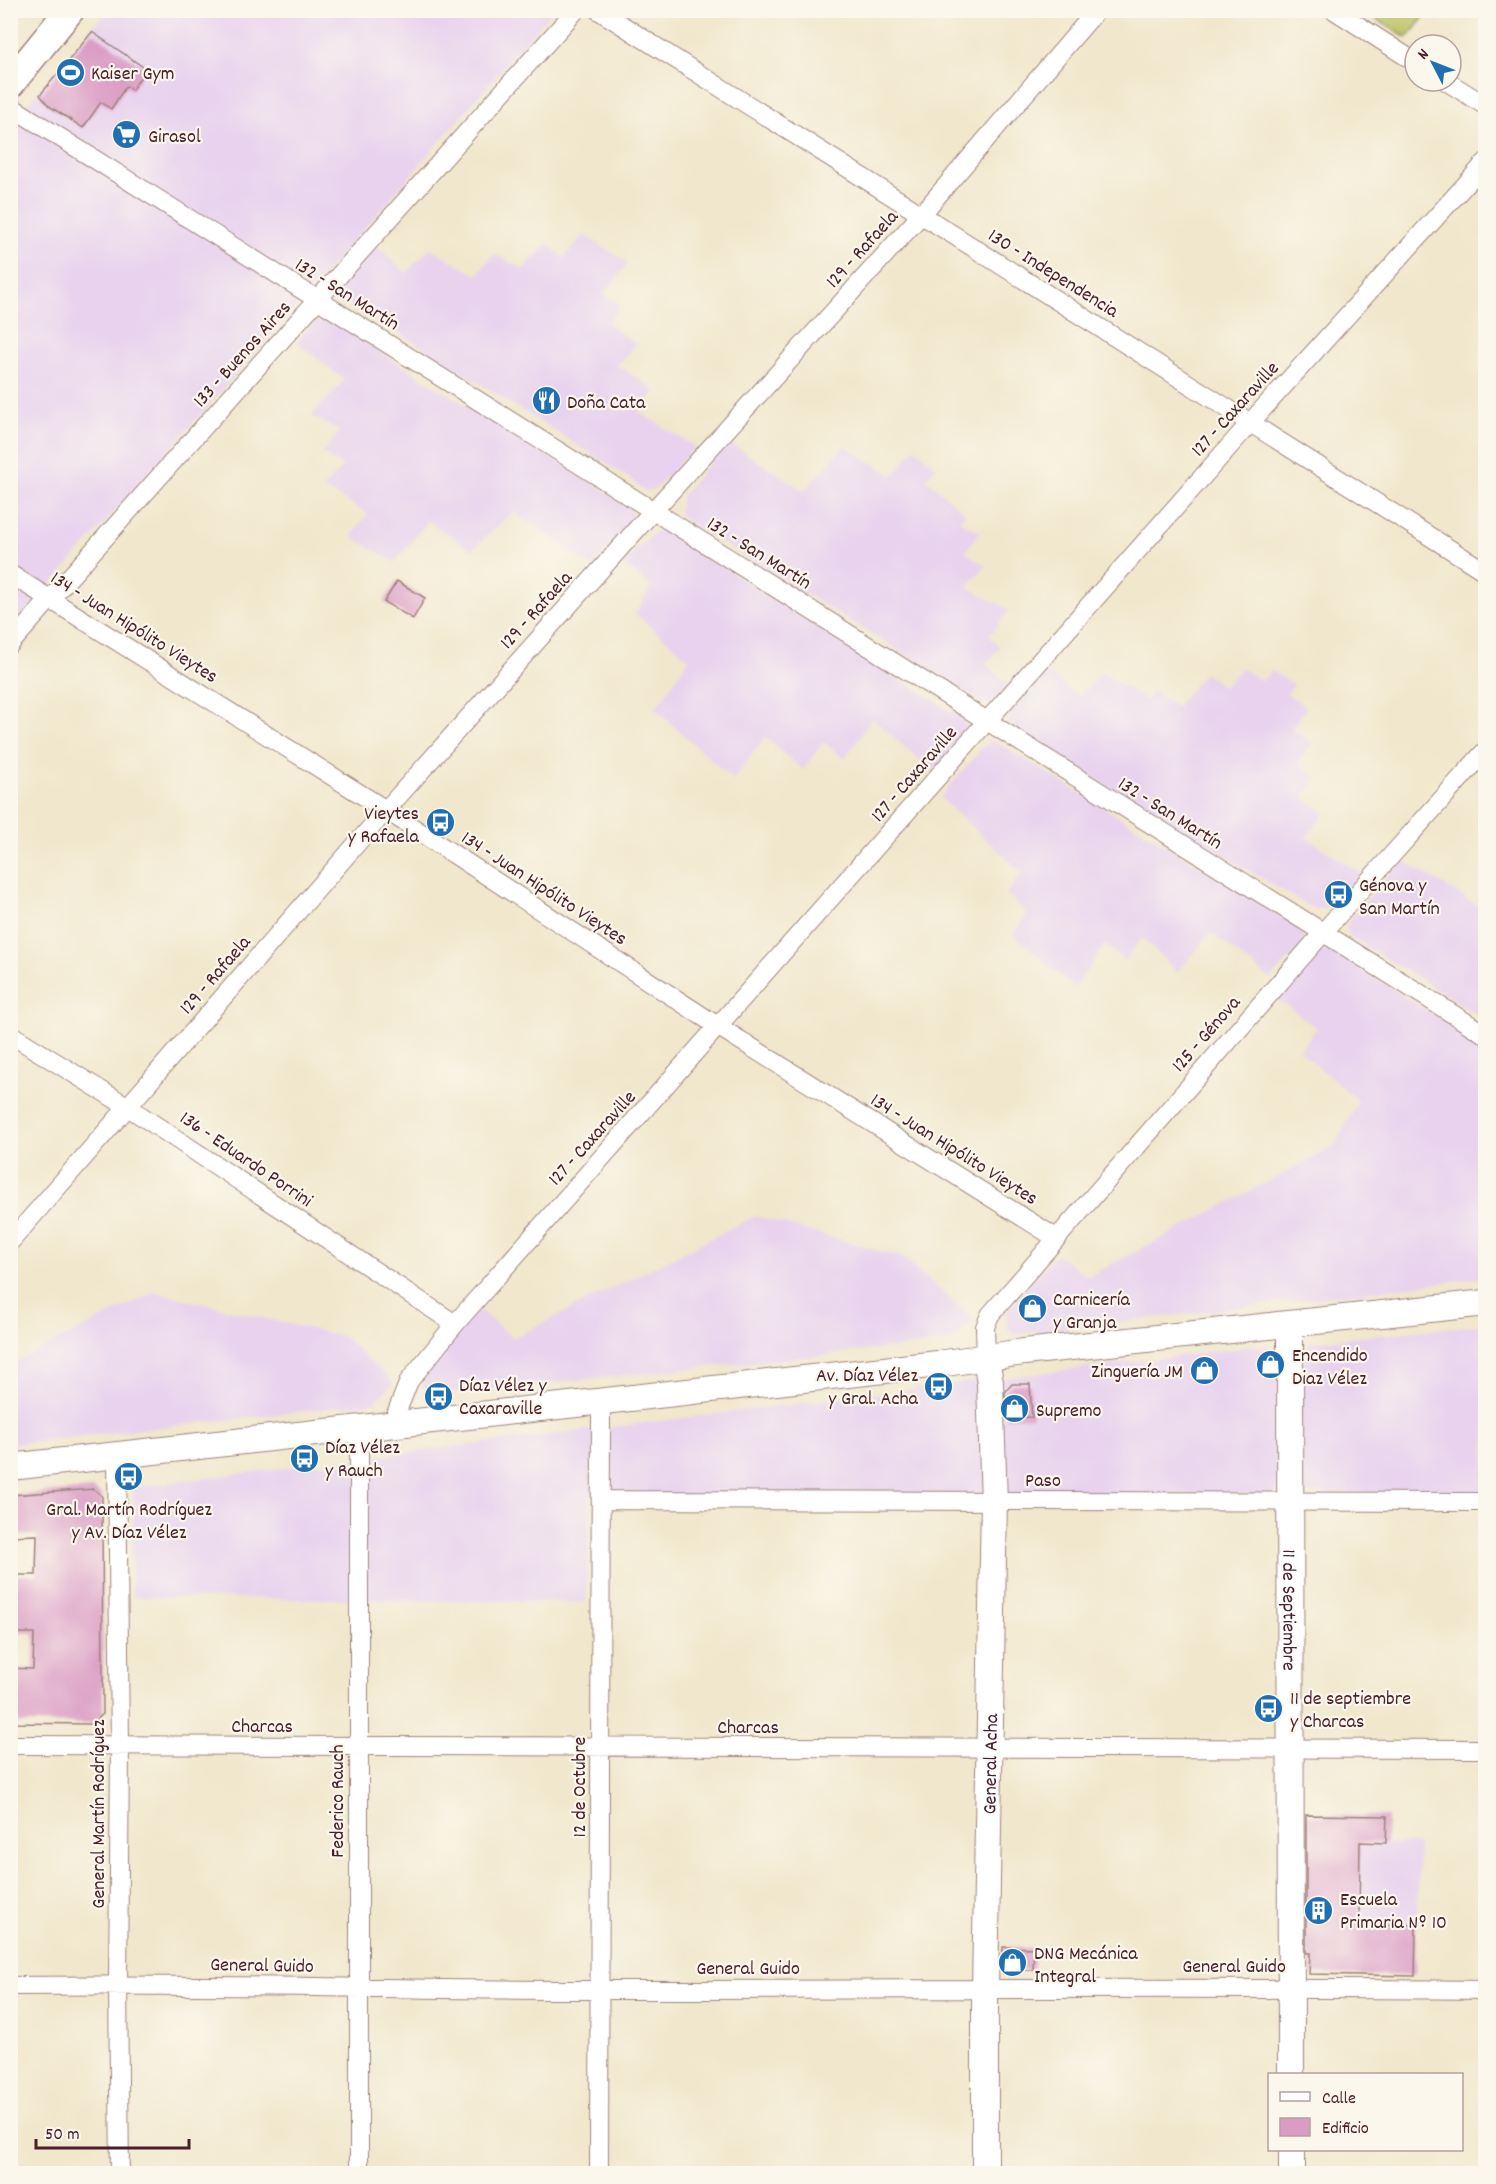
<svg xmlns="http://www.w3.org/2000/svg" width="1496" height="2184" viewBox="0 0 1496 2184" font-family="Dekko,sans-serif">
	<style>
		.built { fill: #e8d2ee }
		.green { fill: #b8c466; stroke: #817248; stroke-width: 1.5 }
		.building { fill: #da9cc5 }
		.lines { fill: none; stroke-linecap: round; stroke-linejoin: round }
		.street-casing { stroke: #9e837c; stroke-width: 20 }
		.secondary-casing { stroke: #9e837c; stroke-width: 28 }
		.primary-casing { stroke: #9e837c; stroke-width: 31 }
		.street { stroke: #fff; stroke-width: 18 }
		.secondary { stroke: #fff; stroke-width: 26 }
		.primary { stroke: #fff; stroke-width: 28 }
		.labels { text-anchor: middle; stroke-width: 4.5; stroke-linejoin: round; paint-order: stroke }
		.poi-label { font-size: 20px; fill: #4a1f2b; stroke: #fbf7ec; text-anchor: start }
		.street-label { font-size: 20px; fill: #4a1f2b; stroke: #fbf7ec }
	</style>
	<rect width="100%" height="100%" fill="#fbf7ec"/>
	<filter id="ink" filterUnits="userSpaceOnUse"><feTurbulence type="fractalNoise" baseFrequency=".0167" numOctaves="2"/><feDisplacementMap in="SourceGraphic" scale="12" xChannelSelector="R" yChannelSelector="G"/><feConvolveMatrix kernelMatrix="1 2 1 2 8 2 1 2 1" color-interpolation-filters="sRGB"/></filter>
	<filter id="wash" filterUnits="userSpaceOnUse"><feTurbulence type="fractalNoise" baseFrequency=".008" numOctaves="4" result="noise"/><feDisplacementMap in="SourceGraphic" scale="24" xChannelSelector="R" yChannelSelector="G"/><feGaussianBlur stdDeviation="1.35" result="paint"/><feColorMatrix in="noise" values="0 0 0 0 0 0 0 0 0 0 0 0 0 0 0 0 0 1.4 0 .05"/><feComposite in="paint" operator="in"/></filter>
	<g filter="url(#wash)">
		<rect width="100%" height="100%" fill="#f1e7cc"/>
		<path class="built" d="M107,11H552L333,265L11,629V124Z
			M584,235L628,263L604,294L620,306L607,323L635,344L617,365L656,391L639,412L695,447L656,488L647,491L639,488L634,481L363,310L343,303L340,296V286L376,245L406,273L430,248L477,275L494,254L523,269L548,244L564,258Z
			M321,320L332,322L630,507L634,521L592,567L513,511L472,550L428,521L395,562L351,536L368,514L323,488L343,466L322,453L340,431L312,416L344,380L297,342L313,323Z
			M728,442L804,491L845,446L893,476L915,448L936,466L926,479L965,513L960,521L980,532L965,552L986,566L967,587L1009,610L989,636L1000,647L985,664L1010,686L998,699L990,703L981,701L684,520L679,513L681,496Z
			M657,530L671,534L963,719L968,729L933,772L872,718L845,759L823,742L803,770L765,737L733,780L655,709L689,659L635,614L651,586L623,563Z
			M1241,668L1262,681L1272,671L1294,685L1286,694L1307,707L1291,729L1313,743L1297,763L1318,778L1302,797L1326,813L1306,837L1362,875L1336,903L1325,908L1316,909L1310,907L1011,728L1008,720L1011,713L1045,670L1079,697L1103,673L1146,700L1153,692L1176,707L1204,673L1224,687Z
			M995,741L1296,925L1303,932L1304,940L1300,948L1270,979L1211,933L1177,972L1142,938L1124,960L1105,944L1075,988L1013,934L1028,914L1007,894L1022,872L940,798L985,744Z
			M1402,860L1483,909L1485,906V1019L1349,936L1346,927L1350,919Z
			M1321,950H1327L1335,953L1485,1046V1277L1014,1335L1006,1325L1007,1309L1056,1254L1088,1277L1334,1147L1358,1101L1299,1050L1317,1028L1276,998L1314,953Z
			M755,1216L904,1258L972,1319L959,1336L949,1342L442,1394L428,1390L423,1386L422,1374L478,1309L513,1338Z
			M154,1292L344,1337L394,1383L376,1401L366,1404L11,1444V1365Z
			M1485,1324V1493H1299L1298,1355L1311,1342Z
			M1258,1346L1269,1347L1277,1352L1281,1364L1276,1494L590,1496L586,1602L131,1597L134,1487Z
			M1301,1841L1419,1844L1415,1976L1309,1974L1310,1954L1299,1953Z"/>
		<path class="green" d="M1363,11H1429L1407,38Z"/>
		<g id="blocks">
			<path class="building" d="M92,32L146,69L132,90L126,86L111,109L101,102L83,128L49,106L40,95Z
				M397,581L425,598L413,619L384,602Z
				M1012,1384H1030L1032,1417L1006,1418L1005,1392Z
				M94,1489L102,1496L103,1714L92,1724L10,1723V1668L33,1669L34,1633H10V1575H36L37,1535L10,1536V1495Z
				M1306,1815L1387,1816L1386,1843L1360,1842L1359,1924L1416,1925L1415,1976L1309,1974L1310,1953H1306Z
				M1003,1947L1034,1948L1033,1970H1011L1002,1964Z"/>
		</g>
	</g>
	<g filter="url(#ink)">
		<use href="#blocks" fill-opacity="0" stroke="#9e837c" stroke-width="1.5"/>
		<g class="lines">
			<defs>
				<path id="street" d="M598,10L1486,572
					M1334,10L1415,62
					M1446,81L1486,106
					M10,106L1486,1035
					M10,574L386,810L719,1027L1056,1238
					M10,644L576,10
					M10,1034L128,1107L455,1324
					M10,1242L386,810L653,511L921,215L1097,10
					M986,1357L985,1327L990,1315L1348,904L1486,750
					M392,1424L409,1381L455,1324L1250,423L1486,162
					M359,1428V2174
					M117,1455L120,1747L118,1984L120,2174
					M601,1500L1486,1502
					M10,1745L1486,1749
					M10,1986C208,1983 406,1990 603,1990C897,1990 1191,1987 1486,1990
					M599,2174L601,1401"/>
				<g id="secondary">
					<path id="s1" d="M1290,1325L1291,2074"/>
					<path d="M10,1467L938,1364L1024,1352L1486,1303"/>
					<path d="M1292,2150V2174"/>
					<path id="s2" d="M985,2174V1989L994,1502L990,1383L986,1357"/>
				</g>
				<path id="primary" d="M10,84L70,10"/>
			</defs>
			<use href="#street" class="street-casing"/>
			<use href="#secondary" class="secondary-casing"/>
			<use href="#primary" class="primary-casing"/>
			<use href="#street" class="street"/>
			<use href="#secondary" class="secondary"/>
			<use href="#primary" class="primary"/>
		</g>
	</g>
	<defs>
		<symbol id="stadium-disc" viewBox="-11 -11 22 22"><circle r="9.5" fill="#1f6fb2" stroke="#fbf7ec"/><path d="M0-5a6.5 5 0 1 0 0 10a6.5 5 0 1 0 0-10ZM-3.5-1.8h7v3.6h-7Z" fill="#fff"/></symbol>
		<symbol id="supermarket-disc" viewBox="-11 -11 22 22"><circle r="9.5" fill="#1f6fb2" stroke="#fbf7ec"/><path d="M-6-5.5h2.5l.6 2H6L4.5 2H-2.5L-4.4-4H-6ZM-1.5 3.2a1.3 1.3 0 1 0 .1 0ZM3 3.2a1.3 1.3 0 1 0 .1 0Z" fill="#fff"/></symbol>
		<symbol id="restaurant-disc" viewBox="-11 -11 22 22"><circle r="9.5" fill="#1f6fb2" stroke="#fbf7ec"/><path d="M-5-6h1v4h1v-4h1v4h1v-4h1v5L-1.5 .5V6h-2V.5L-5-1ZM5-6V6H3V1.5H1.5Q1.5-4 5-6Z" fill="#fff"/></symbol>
		<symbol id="bus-disc" viewBox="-11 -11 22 22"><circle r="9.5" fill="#1f6fb2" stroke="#fbf7ec"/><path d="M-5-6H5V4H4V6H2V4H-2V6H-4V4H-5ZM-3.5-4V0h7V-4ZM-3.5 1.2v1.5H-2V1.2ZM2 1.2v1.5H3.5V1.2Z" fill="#fff"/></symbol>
		<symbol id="shop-disc" viewBox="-11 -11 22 22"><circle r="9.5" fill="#1f6fb2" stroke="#fbf7ec"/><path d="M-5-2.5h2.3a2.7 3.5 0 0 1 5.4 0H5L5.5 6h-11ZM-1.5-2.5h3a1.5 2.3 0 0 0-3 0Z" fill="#fff"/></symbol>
		<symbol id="building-disc" viewBox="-11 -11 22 22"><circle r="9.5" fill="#1f6fb2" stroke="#fbf7ec"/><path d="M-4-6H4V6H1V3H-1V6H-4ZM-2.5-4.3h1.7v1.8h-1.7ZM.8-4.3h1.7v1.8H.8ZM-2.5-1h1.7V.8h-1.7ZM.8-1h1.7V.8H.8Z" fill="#fff"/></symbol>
	</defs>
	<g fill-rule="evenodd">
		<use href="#stadium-disc" x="54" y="56" width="33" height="33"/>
		<use href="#supermarket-disc" x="110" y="118" width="33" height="33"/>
		<use href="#restaurant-disc" x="530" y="384" width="33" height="33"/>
		<use href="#bus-disc" x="424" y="806" width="33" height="33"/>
		<use href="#bus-disc" x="1322" y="878" width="33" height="33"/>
		<use href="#shop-disc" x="1016" y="1292" width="33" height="33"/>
		<use href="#shop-disc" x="1254" y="1348" width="33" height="33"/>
		<use href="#shop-disc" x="1188" y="1354" width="33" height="33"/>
		<use href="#bus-disc" x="922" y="1370" width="33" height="33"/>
		<use href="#bus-disc" x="422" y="1380" width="33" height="33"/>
		<use href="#shop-disc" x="998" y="1392" width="33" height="33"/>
		<use href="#bus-disc" x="288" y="1442" width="33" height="33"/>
		<use href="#bus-disc" x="112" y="1460" width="33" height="33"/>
		<use href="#bus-disc" x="1252" y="1692" width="33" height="33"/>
		<use href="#building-disc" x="1302" y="1894" width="33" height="33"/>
		<use href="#shop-disc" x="996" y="1946" width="33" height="33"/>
	</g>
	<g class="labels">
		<g class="poi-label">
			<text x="91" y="79">Kaiser Gym</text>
			<text x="148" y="142">Girasol</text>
			<text x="567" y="408">Doña Cata</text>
			<text x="419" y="819" text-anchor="end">Vieytes<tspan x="419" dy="23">y Rafaela</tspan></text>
			<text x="1359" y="891">Génova y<tspan x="1359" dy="23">San Martín</tspan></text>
			<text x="1053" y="1305">Carnicería<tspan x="1053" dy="23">y Granja</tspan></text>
			<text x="1292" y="1361">Encendido<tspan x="1292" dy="23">Diaz Vélez</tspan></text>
			<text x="1183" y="1377" text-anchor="end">Zinguería JM</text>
			<text x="918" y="1381" text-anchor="end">Av. Díaz Vélez<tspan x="918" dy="23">y Gral. Acha</tspan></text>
			<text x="459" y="1391">Díaz Vélez y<tspan x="459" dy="23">Caxaraville</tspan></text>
			<text x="1036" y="1416">Supremo</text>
			<text x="325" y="1453">Díaz Vélez<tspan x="325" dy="23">y Rauch</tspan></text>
			<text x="129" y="1515" text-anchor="middle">Gral. Martín Rodríguez<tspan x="129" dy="23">y Av. Díaz Vélez</tspan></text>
			<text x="1290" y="1704">11 de septiembre<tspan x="1290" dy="23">y Charcas</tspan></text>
			<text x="1340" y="1905">Escuela<tspan x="1340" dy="23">Primaria Nº 10</tspan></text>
			<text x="1034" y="1959">DNG Mecánica<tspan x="1034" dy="23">Integral</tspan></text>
		</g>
		<g class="street-label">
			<text transform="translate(861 248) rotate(-48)" y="7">129 - Rafaela</text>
			<text transform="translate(1054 272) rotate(32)" y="7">130 - Independencia</text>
			<text transform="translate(348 293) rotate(32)" y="7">132 - San Martín</text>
			<text transform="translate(241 353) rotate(-48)" y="7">133 - Buenos Aires</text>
			<text transform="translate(1234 408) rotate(-48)" y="7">127 - Caxaraville</text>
			<text transform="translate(760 552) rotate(32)" y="7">132 - San Martín</text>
			<text transform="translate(535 609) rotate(-48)" y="7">129 - Rafaela</text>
			<text transform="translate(135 626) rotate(32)" y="7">134 - Juan Hipólito Vieytes</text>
			<text transform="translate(913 773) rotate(-49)" y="7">127 - Caxaraville</text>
			<text transform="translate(1171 812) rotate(32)" y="7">132 - San Martín</text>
			<text transform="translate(545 887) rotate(33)" y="7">134 - Juan Hipólito Vieytes</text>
			<text transform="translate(214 974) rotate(-49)" y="7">129 - Rafaela</text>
			<text transform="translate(1205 1033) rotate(-49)" y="7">125 - Génova</text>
			<text transform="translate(591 1137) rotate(-48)" y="7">127 - Caxaraville</text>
			<text transform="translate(955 1148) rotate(32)" y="7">134 - Juan Hipólito Vieytes</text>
			<text transform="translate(247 1158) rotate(34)" y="7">136 - Eduardo Porrini</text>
			<text x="1043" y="1486">Paso</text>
			<text dy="7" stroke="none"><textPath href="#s1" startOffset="285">11 de Septiembre</textPath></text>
			<text x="262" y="1732">Charcas</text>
			<text x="748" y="1733">Charcas</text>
			<text dy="7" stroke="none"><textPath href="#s2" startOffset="410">General Acha</textPath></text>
			<text transform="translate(578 1787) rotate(-90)" y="7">12 de Octubre</text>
			<text transform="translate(336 1801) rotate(-90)" y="7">Federico Rauch</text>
			<text transform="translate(97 1814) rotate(-90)" y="7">General Martín Rodríguez</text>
			<text transform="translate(262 1964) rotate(1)" y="7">General Guido</text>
			<text x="1234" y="1972">General Guido</text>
			<text x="748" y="1974">General Guido</text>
		</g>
	</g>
	<rect width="1496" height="2184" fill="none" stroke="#fbf7ec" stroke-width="36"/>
	<rect x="1268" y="2073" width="195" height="78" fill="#fbf7ec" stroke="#b4a19f" stroke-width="1.5"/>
	<rect x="1280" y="2092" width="30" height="9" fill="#ffffff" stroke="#b4a19f" stroke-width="1.5"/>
	<text x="1322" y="2103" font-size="18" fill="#4a1f2b">Calle</text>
	<rect x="1280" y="2118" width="30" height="18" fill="#da9cc5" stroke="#b4a19f" stroke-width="1.5"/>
	<text x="1322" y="2133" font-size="18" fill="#4a1f2b">Edificio</text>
	<g transform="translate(1433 63) rotate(312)"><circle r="28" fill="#fbf7ec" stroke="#b4a19f" stroke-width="1.5"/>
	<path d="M0-4.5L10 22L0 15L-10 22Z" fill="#1f6fb2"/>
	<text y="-9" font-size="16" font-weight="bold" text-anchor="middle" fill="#4a1f2b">N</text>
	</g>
	<path d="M36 2139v9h153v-9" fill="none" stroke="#4a1f2b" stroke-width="3"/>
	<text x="45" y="2139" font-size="18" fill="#4a1f2b" stroke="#fbf7ec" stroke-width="4.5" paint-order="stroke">50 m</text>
</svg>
